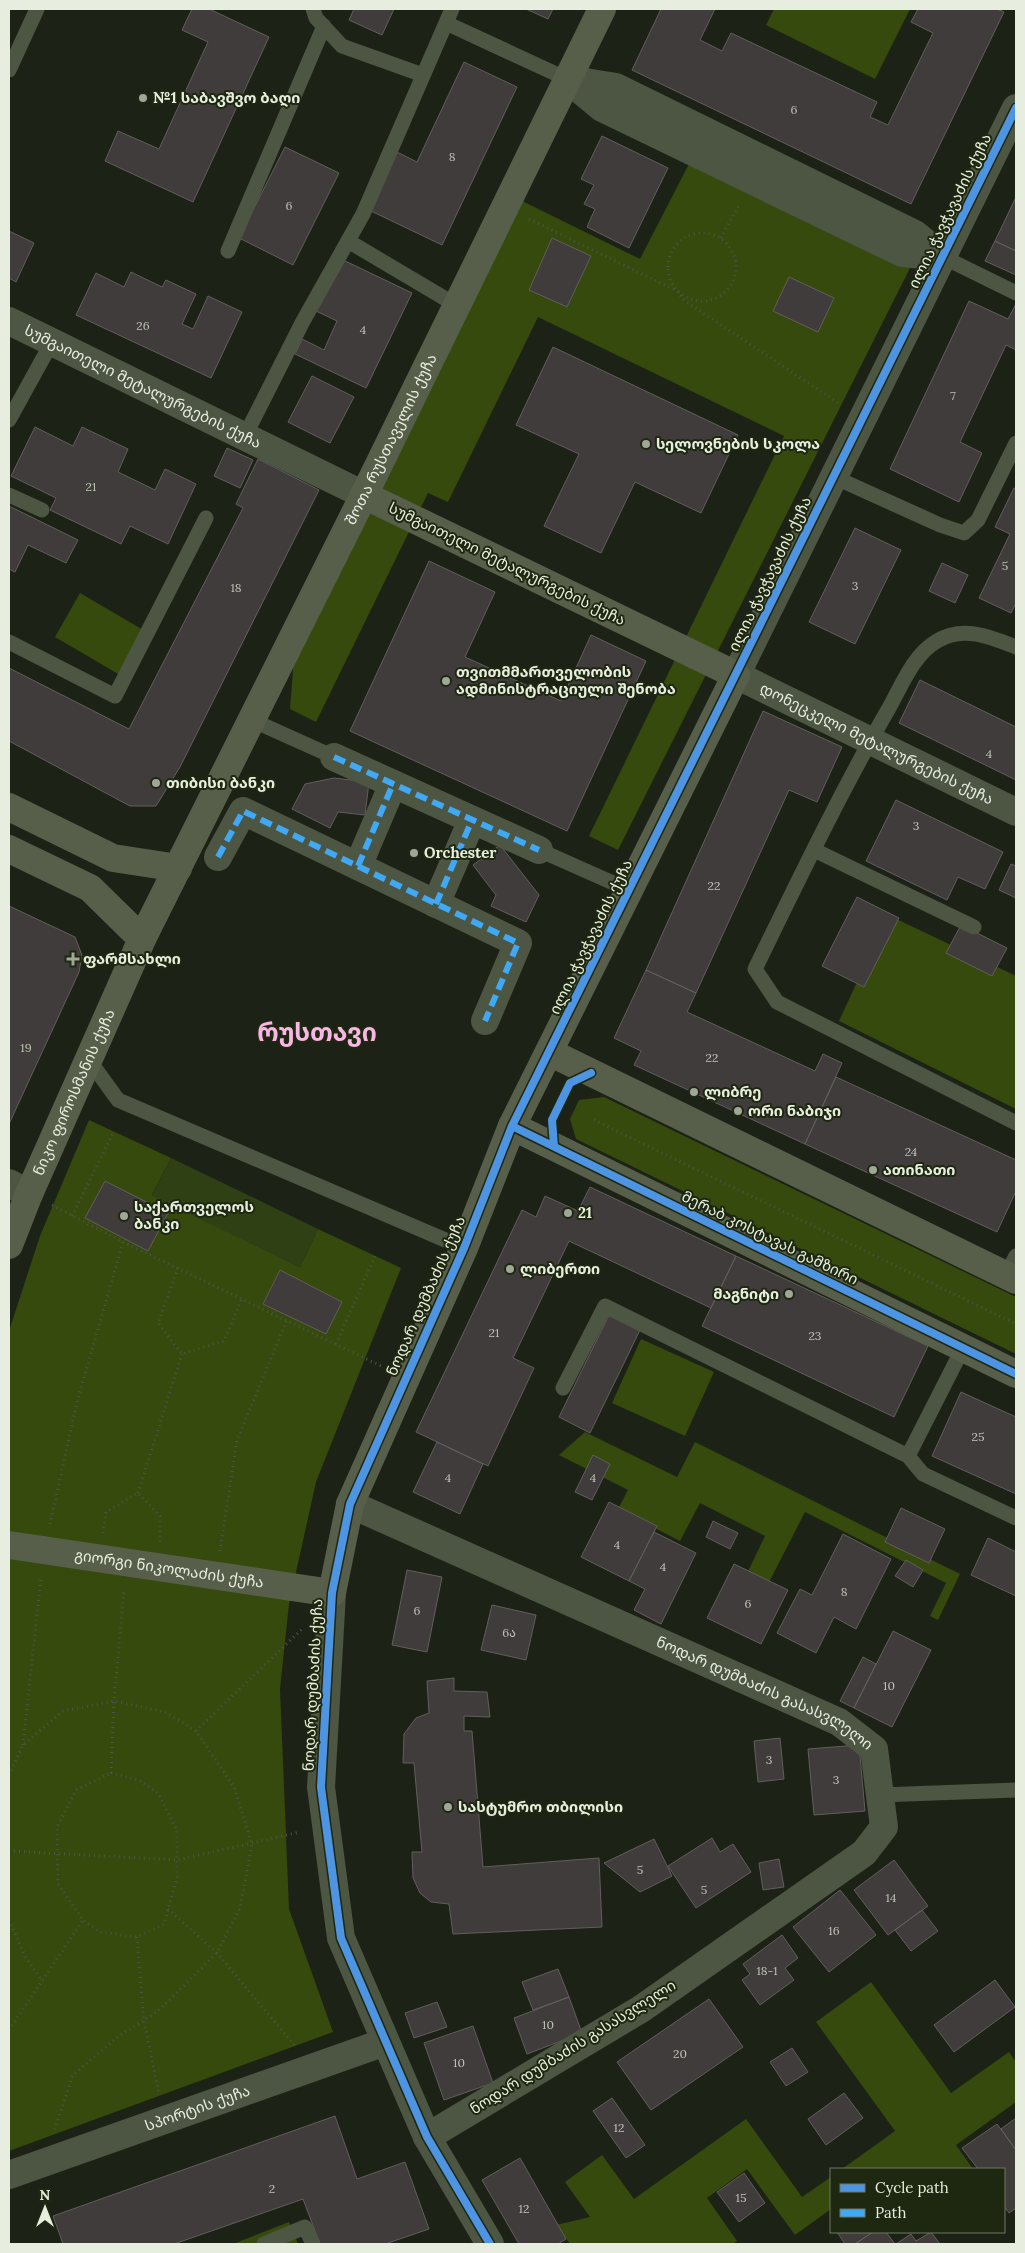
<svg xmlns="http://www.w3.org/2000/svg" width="1025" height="2253" viewBox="0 0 1025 2253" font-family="Lora,'Noto Sans Georgian',serif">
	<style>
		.green { fill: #354a0c }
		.water { fill: #304015 }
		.building { fill: #403c3b; stroke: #625e5d }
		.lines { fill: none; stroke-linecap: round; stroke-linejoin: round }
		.path { stroke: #4f5547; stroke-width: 3; stroke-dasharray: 1 4; stroke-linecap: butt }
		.lane { stroke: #4d5543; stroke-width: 15 }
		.street { stroke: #4d5543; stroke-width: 28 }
		.secondary { stroke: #575f4a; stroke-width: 28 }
		.quiet { stroke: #3fa9f5; stroke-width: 6; stroke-dasharray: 12 6; stroke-linecap: butt }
		.cycleway-casing { stroke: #1e2810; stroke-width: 11 }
		.cycleway { stroke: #4d94e3; stroke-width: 8 }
		.poi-dot { fill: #a0a799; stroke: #1e2810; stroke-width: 2 }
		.labels { text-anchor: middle; stroke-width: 4; stroke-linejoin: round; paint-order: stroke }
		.number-label { font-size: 12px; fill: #bdc2b6 }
		.poi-label { font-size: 15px; font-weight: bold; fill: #e7eedf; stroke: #1e2810; text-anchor: start }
		.street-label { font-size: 15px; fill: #e7eedf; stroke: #1e2810 }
		.town-label { font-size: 25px; font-weight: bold; fill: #f9b5e5; stroke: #1e2810 }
	</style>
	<rect width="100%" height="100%" fill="#1d2216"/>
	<path class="green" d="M774,9H910L875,79L766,25Z
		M692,158L910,268L618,850L589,836L784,436L538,317L448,502L428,493L316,722L290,709L294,657L518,199L640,259Z
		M80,593L145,631L120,675L55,637Z
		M888,915L1016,976V1109L839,1021Z
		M604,1097L1016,1297V1354L576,1139L570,1119L579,1100Z
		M89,1120L171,1158L152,1195L300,1267L318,1229L401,1268L316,1482L289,1604L280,1689L289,1909L333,2032L9,2151V1331L40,1236Z
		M641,1339L714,1372L685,1436L612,1403Z
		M585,1432L677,1477L695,1442L960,1574L938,1620L930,1616L946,1583L805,1512L763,1594L742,1584L765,1536L700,1503L680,1541L618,1509L628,1490L559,1455Z
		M871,1982L951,2093L1009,2052L1016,2062V2102L956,2145L973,2169H842L895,2131L816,2022Z
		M746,2119L802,2197L831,2177V2209L795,2235L747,2169L707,2198L737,2241L733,2244H570L556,2225L590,2217L565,2182L602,2155L634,2199Z
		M289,2222L298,2244H233Z"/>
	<path class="water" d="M171,1158L318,1229L300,1267L152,1196Z"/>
	<path class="building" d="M192,9H209L269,37L193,202L105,161L118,131L159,149L208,42L182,30Z
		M354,9H394L382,35L349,20Z
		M526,9H553L548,19Z
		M661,9H715L700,40L722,51L731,33L877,102L870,117L888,125L933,33L911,22L918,9H997L1004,12L911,204L632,70Z
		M464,62L517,87L442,245L369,210L397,152L417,162Z
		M602,136L668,168L629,248L587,227L595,209L584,204L594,185L581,179Z
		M285,147L339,173L293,265L239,238Z
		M1016,197V251L995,241Z
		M9,231L34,243L16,282L9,278Z
		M552,238L591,256L567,307L529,290Z
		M995,241L1016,251V275L985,261Z
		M341,259L412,293L366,388L295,354L302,339L324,350L337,321L316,311Z
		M131,272L162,287L166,280L196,294L182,324L193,329L208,296L242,312L211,378L76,315L96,273L124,287Z
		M789,277L834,298L818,332L773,311Z
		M969,301L1008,319L1016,304V350L1006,345L960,442L982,453L959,502L890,469Z
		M553,347L738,435L701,513L635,482L601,553L544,526L579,454L516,425Z
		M312,376L354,397L330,443L288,422Z
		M35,427L73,446L82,427L128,449L118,472L155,490L165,469L196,484L168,544L130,526L121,544L50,510L56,498L11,476Z
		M227,448L253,460L240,488L214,476Z
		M258,459L319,490L180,767L156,806H130L9,741V668L129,729L243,508L236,504Z
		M1014,488L1016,489V603L1011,613L979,598L1010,534L995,527Z
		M9,506L78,540L66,563L28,545L15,572L9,569Z
		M855,528L901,550L855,644L809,622Z
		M429,561L495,592L465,657L561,701L591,635L646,661L567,831L350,731Z
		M942,563L968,575L955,603L929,591Z
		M920,680L1016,727V780L899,723Z
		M763,711L842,747L817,802L789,790L696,993L646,970Z
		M334,778L369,782L365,815L338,812L330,828L292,809L305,784Z
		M896,800L1003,852L985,889L958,877L947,900L866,861Z
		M500,845L539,895L526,922L491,906L496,895L473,865Z
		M1011,864L1016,866V898L999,890Z
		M857,897L899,918L864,987L822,966Z
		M9,906L75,937L82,955L79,972L9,1124Z
		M961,925L1007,948L992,976L946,953Z
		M646,970L696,993L687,1012L815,1071L823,1054L842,1063L805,1144L634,1065L641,1051L614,1038Z
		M836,1077L1016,1160V1191L997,1232L805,1144Z
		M105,1181L168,1213L148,1251L85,1218Z
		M590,1187L736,1256L711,1308L569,1241L513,1358L534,1368L488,1466L416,1432L522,1210L536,1217L545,1196L578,1211Z
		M736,1256L928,1346L894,1417L702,1326Z
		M280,1270L342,1302L326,1334L263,1304Z
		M609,1315L640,1330L590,1433L559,1417Z
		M961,1392L1016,1417V1494L932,1456Z
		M437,1442L483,1464L460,1514L413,1492Z
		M593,1455L610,1464L592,1500L575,1492Z
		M609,1502L657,1526L629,1581L581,1557Z
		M901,1508L945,1529L929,1563L885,1542Z
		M713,1521L738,1533L730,1549L706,1537Z
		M654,1532L696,1553L661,1624L634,1610L645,1589L629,1581Z
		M843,1534L891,1559L856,1629L834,1617L816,1653L777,1633L800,1589L812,1595Z
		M988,1538L1016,1552V1596L971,1575Z
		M906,1560L923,1570L913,1587L895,1576Z
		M734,1564L788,1590L761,1644L707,1618Z
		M407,1570L442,1577L427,1652L392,1645Z
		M492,1605L536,1615L526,1660L481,1650Z
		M893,1631L931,1650L892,1727L854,1708Z
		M863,1657L876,1664L854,1708L840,1701Z
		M454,1678V1691L487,1692L490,1717L464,1716V1731H472L483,1867L599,1858L602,1927L453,1934L449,1904L431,1902L420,1893L413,1878L412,1852H422L414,1763H403L404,1734L416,1718L429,1713L427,1681Z
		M780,1738L784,1779L758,1782L754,1741Z
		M859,1745L865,1811L814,1815L808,1749Z
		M712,1838L720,1852L733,1844L751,1872L696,1908L668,1866Z
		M654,1839L672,1876L640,1892L604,1863Z
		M779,1859L784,1887L763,1890L759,1863Z
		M894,1860L928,1906L888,1935L854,1890Z
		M840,1890L876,1935L829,1972L793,1927Z
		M922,1910L938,1931L911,1951L895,1930Z
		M782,1935L798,1958L785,1968L794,1980L760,2005L742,1980L750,1974L743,1964Z
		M558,1969L569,1997L533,2010L522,1982Z
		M995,1980L1015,2007L954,2052L934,2025Z
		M569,1997L582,2033L527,2054L514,2018Z
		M709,1999L743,2047L651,2110L617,2062Z
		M437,2002L447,2027L414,2038L405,2013Z
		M473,2026L493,2083L444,2100L424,2043Z
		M792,2048L808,2072L786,2086L770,2062Z
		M844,2093L863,2118L826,2145L808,2119Z
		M612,2098L645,2145L626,2158L593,2111Z
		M335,2116L357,2179L405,2162L429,2229L385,2244H320L303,2199L174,2244H63L53,2216Z
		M1016,2118V2150L1001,2129Z
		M997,2124L1016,2150V2208L1009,2213L1004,2206V2169H978L962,2148Z
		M520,2158L566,2239L558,2244H519L482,2180Z
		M744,2173L765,2203L739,2222L717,2192Z
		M837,2232H873L855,2244H845Z
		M873,2232H886L895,2244H855Z
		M931,2232L940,2244H896L911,2234L916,2241Z"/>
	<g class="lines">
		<path class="path" d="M529,219L677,291L685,301L840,404
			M668 267a34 34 0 1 1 68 0a34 34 0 1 1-68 0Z
			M721,238L740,203
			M594,1120L1016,1324
			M52,1205L123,1242L381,1366
			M72,1216L114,1131
			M178,1268L158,1323L182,1354L224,1341L242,1298
			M336,1344L375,1256
			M138,1493L182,1354
			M50,1524L77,1402L123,1242
			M103,1533L106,1512L138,1493L160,1516V1542
			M220,1551L237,1440L287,1320
			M196,1731L302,1629
			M23,1745L41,1577
			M111,1773L139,1780L158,1793L177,1830V1877L164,1924L137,1937L100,1932L83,1920L58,1884L57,1827L76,1790Z
			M111,1773L114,1701L124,1590
			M9,1775L23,1745L63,1711L114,1701L165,1712L196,1731L234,1787L252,1844L240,1908L217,1953L157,2012L119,2036L73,2075L54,2131
			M9,1851L177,1860L300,1832
			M168,1909L217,1953L295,2046
			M9,1920L25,1956L42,1981
			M137,1937L144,2021L159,2094
			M9,2030L83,1920"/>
		<path class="lane" d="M313,9L316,18L342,46L423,75
			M446,23L567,79
			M9,70L37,9
			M348,241L456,305
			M228,251L324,26
			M943,257L1016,293
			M9,420L52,342
			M245,436L302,323L363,214L452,9
			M834,477L940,525L964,533L978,520L1016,443
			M9,495L42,510
			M9,642L115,696L206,518
			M1016,647C991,637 963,625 937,641C913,655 902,685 889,708C840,793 798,881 755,969L777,1002L1016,1123
			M252,720L334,757
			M539,850L629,890
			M814,850L974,927
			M89,1060L118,1100L464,1248
			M1006,1275L1016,1256
			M563,1388L605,1306L908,1456L923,1474L1016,1518
			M908,1456L963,1348
			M880,1795L1016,1790
			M264,2244L305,2227L313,2244"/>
		<g class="street">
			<path d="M567,79L616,87L915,234L943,257L902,253L602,108Z"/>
			<path id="s1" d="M1016,108L736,675L1016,812"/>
			<path id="s2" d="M9,321L364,495"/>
			<path d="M334,757L539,850"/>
			<path d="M218,857L243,811L518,943L485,1021"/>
			<path d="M358,866L393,784"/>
			<path d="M436,904L472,820"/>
			<path d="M9,1183L29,1194"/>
			<path id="s3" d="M350,1504L839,1722L874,1749L884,1827L864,1853L641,2009L427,2137"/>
			<path d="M332,1593L321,1787L341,1938L427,2137L490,2244"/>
			<path id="s4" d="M9,2175L385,2042"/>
		</g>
		<g class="secondary">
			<path d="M9,807L113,858L178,868"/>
			<path d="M9,849L90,888L142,939"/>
			<path d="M549,1052L1016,1280"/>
			<path d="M512,1126L1016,1374"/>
			<path id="s5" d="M9,1245L29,1194L142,939L364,495L602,9"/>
			<path id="s6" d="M9,1545L332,1593L350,1504L464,1248L512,1126L736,675L364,495"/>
		</g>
		<path class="quiet" d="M334,757L539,850
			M218,857L243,811L518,943L485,1021
			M358,866L393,784
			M436,904L472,820"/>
		<defs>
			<path id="cycleway" d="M512,1126L1016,1374
				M554,1146L552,1120L570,1083L591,1073
				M490,2244L427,2137L341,1938L321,1787L332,1593L350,1504L464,1248L512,1126L1016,108"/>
		</defs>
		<use href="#cycleway" class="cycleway-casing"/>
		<use href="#cycleway" class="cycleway"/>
	</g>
	<g class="poi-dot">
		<circle cx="143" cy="98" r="5"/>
		<circle cx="646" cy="444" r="5"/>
		<circle cx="446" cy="681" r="5"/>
		<circle cx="156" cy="783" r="5"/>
		<circle cx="414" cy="853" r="5"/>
		<path d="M70.5 951.5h5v5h5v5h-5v5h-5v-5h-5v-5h5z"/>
		<circle cx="694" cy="1092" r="5"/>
		<circle cx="738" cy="1111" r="5"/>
		<circle cx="873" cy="1170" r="5"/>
		<circle cx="568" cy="1213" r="5"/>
		<circle cx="124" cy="1216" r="5"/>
		<circle cx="510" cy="1269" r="5"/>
		<circle cx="789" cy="1294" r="5"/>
		<circle cx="448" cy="1807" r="5"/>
	</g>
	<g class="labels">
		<g class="number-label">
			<text x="794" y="114">6</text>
			<text x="452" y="161">8</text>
			<text x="289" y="210">6</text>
			<text x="143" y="330">26</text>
			<text x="363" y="334">4</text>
			<text x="953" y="400">7</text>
			<text x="91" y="491">21</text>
			<text x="1005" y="570">5</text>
			<text x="855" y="590">3</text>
			<text x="236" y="592">18</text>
			<text x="989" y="758">4</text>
			<text x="916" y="830">3</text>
			<text x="714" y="890">22</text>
			<text x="26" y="1052">19</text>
			<text x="712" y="1062">22</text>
			<text x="911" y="1156">24</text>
			<text x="494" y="1337">21</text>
			<text x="815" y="1340">23</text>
			<text x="978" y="1441">25</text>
			<text x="448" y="1482">4</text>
			<text x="593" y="1482">4</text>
			<text x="617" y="1549">4</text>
			<text x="663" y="1571">4</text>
			<text x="844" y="1596">8</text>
			<text x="748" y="1608">6</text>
			<text x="417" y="1615">6</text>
			<text x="509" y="1637">6ა</text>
			<text x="889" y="1690">10</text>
			<text x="769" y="1764">3</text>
			<text x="836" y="1784">3</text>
			<text x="640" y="1874">5</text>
			<text x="704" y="1894">5</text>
			<text x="891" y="1902">14</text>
			<text x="834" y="1935">16</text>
			<text x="767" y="1975">18-1</text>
			<text x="548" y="2029">10</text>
			<text x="680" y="2058">20</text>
			<text x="459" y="2067">10</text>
			<text x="619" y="2132">12</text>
			<text x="272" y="2193">2</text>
			<text x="741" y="2202">15</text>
			<text x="524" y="2213">12</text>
		</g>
		<g class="poi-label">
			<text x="153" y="103">№1 საბავშვო ბაღი</text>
			<text x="656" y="449">სელოვნების სკოლა</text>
			<text x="456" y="677">თვითმმართველობის<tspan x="456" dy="17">ადმინისტრაციული შენობა</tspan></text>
			<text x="166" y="788">თიბისი ბანკი</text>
			<text x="424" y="858">Orchester</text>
			<text x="83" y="964">ფარმსახლი</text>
			<text x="704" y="1097">ლიბრე</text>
			<text x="748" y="1116">ორი ნაბიჯი</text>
			<text x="883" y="1175">ათინათი</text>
			<text x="134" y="1212">საქართველოს<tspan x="134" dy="17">ბანკი</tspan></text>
			<text x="578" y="1218">21</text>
			<text x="520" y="1274">ლიბერთი</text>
			<text x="779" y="1299" text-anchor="end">მაგნიტი</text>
			<text x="458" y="1812">სასტუმრო თბილისი</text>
		</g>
		<g class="street-label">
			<text transform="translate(950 211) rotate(-64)" y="5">ილია ჭავჭავაძის ქუჩა</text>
			<text dy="5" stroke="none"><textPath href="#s2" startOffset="149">სუმგაითელი მეტალურგების ქუჩა</textPath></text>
			<text dy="5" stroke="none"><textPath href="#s5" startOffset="892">შოთა რუსთაველის ქუჩა</textPath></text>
			<text transform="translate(507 564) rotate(26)" y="5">სუმგაითელი მეტალურგების ქუჩა</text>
			<text transform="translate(770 574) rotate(-64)" y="5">ილია ჭავჭავაძის ქუჩა</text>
			<text dy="5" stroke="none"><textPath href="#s1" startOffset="789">დონეცკელი მეტალურგების ქუჩა</textPath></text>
			<text transform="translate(591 937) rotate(-64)" y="5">ილია ჭავჭავაძის ქუჩა</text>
			<text dy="5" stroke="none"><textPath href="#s5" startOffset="166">ნიკო ფიროსმანის ქუჩა</textPath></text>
			<text transform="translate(770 1238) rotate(26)" y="5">მერაბ კოსტავას გამზირი</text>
			<text transform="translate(426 1296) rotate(-66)" y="5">ნოდარ დუმბაძის ქუჩა</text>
			<text dy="5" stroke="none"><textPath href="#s6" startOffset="162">გიორგი ნიკოლაძის ქუჩა</textPath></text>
			<text transform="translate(313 1685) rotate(-87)" y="5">ნოდარ დუმბაძის ქუჩა</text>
			<text dy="5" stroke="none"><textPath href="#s3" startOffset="456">ნოდარ დუმბაძის გასასვლელი</textPath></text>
			<text transform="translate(573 2047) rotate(-32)" y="5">ნოდარ დუმბაძის გასასვლელი</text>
			<text dy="5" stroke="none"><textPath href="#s4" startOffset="200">სპორტის ქუჩა</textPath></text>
		</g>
		<g class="town-label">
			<text x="317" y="1041">რუსთავი</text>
		</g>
	</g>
	<rect width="1025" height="2253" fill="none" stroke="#e7eedf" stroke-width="20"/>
	<rect x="830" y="2168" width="175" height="65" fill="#1e2810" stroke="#6e7763"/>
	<rect x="840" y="2184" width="25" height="8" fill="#4d94e3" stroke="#6e7763"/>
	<text x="875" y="2193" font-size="15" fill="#e7eedf">Cycle path</text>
	<rect x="840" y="2209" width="25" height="8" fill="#3fa9f5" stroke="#6e7763"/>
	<text x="875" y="2218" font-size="15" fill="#e7eedf">Path</text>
	<g transform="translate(45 2208)" stroke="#1e2810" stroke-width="4" paint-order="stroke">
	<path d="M0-4L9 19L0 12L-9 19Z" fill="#e7eedf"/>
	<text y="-8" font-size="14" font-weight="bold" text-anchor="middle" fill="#e7eedf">N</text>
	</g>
</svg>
